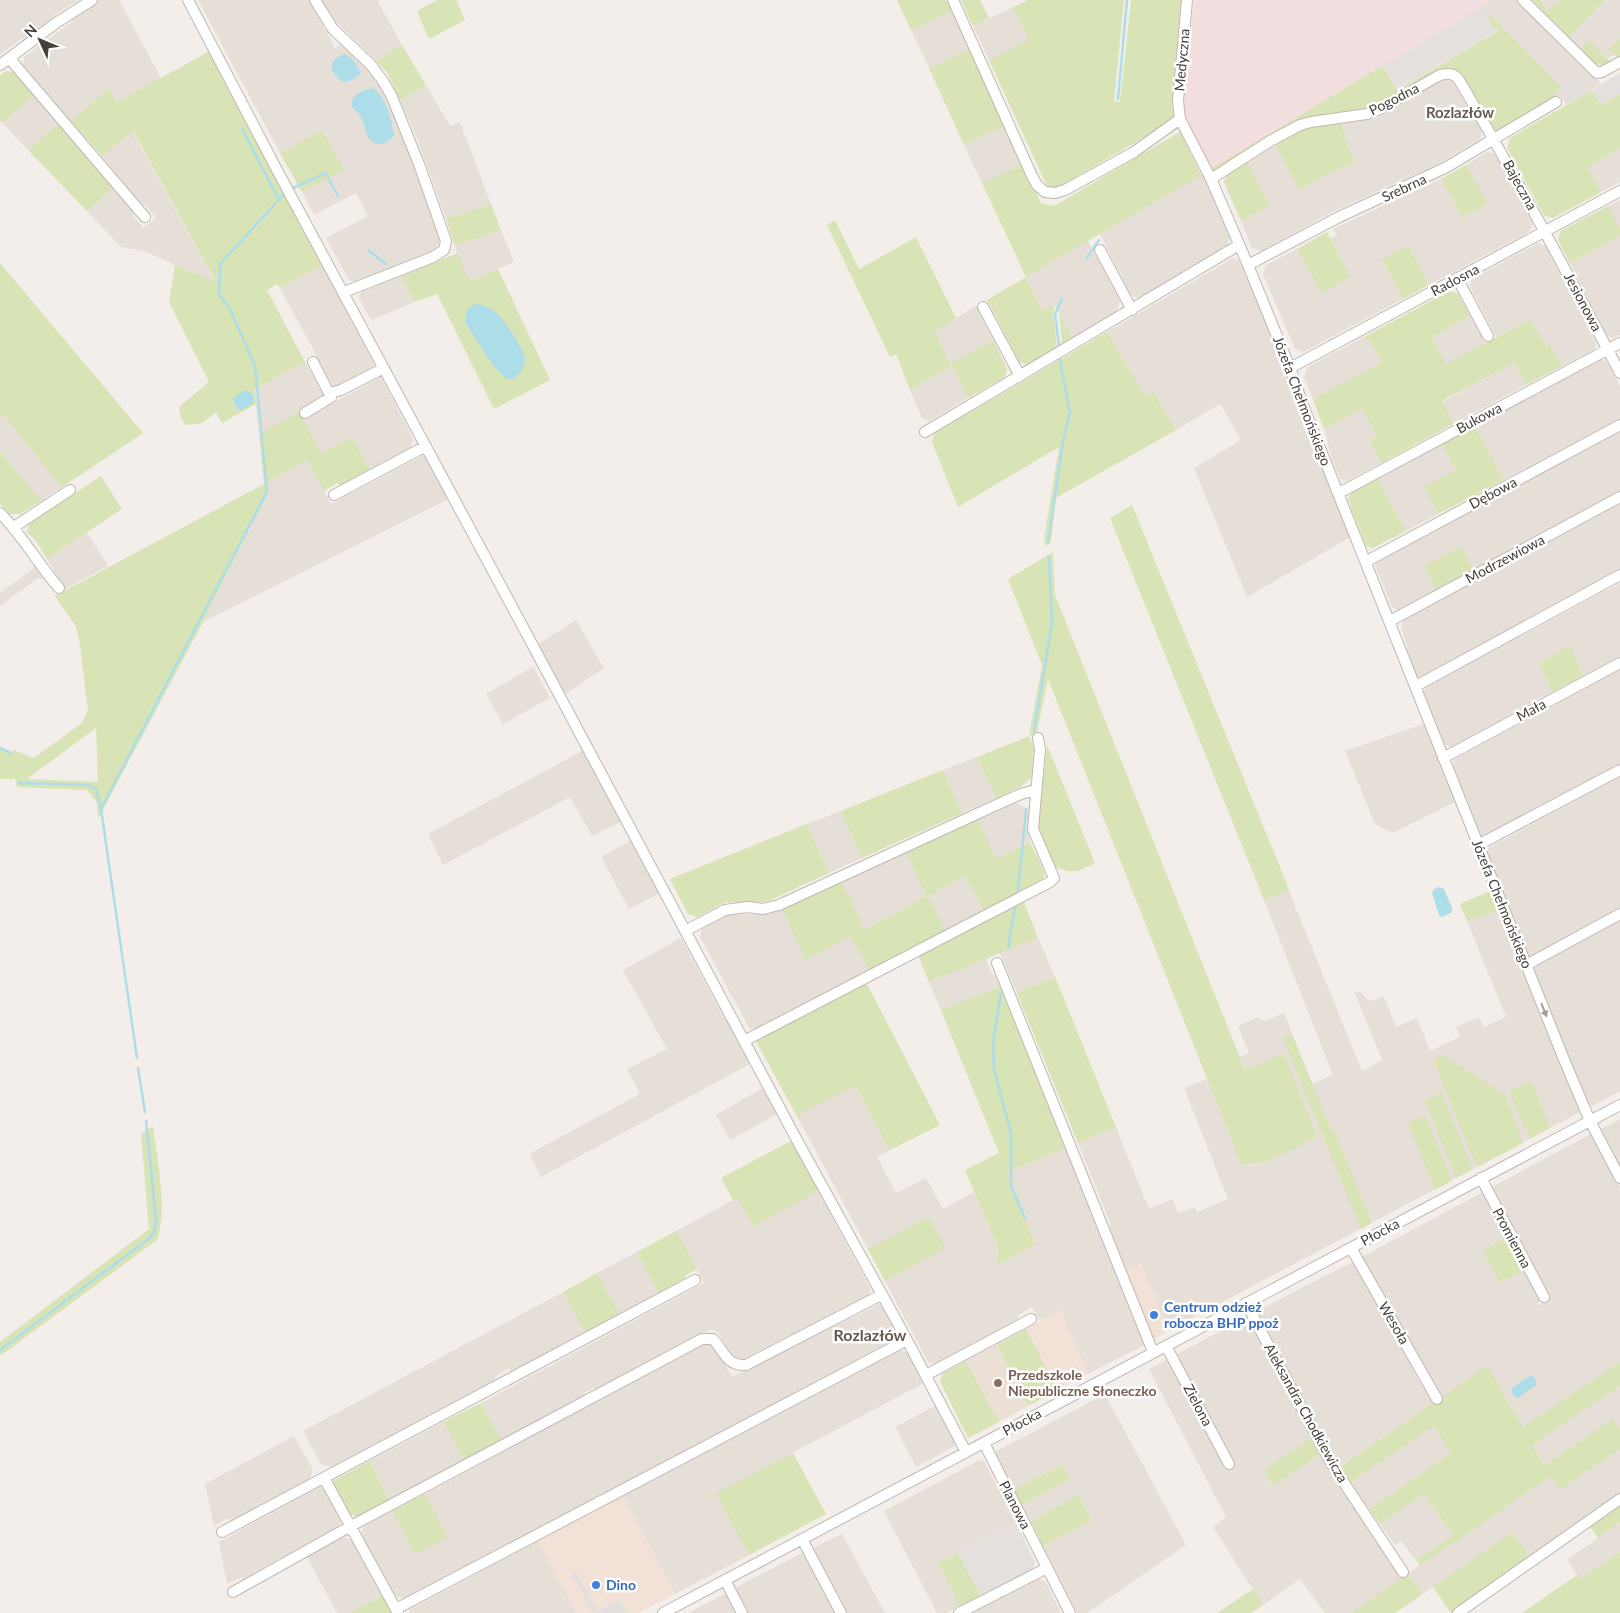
<svg xmlns="http://www.w3.org/2000/svg" width="1620" height="1613" viewBox="0 0 1620 1613" font-family="Lato,sans-serif">
	<style>
		.residential { fill: #e6dfd8 }
		.commercial { fill: #f2e1d7 }
		.industrial { fill: #e5e0de }
		.education { fill: #eae0d5 }
		.medical { fill: #f2dedf }
		.green { fill: #d8e3b6; fill-rule: evenodd }
		.parking { fill: #e2dfdd }
		.water { fill: #acdde9 }
		.lines { fill: none; stroke-linecap: round; stroke-linejoin: round }
		.stream { stroke: #acdde9; stroke-width: 2.5 }
		.minor-casing { stroke: #c0b7b0; stroke-width: 12 }
		.minor { stroke: #fff; stroke-width: 10 }
		.oneway { fill: #a29e9c }
		.shop-dot { fill: #3f7fe0; stroke: #fff; stroke-width: 2 }
		.education-dot { fill: #8d6e63; stroke: #fff; stroke-width: 2 }
		.labels { text-anchor: middle; stroke-width: 5; stroke-linejoin: round; paint-order: stroke }
		.street-label { font-size: 14px; fill: #463e38; stroke: #fff }
		.shop-label { font-size: 14px; font-weight: bold; fill: #366cbe; stroke: #fff; text-anchor: start }
		.education-label { font-size: 14px; font-weight: bold; fill: #785e54; stroke: #fff; text-anchor: start }
		.neighbourhood-label { font-size: 15px; font-weight: bold; fill: #675951; stroke: #fff }
		.quarter-label { font-size: 16px; font-weight: bold; fill: #675951; stroke: #fff }
	</style>
	<rect width="100%" height="100%" fill="#f3eee9"/>
	<path class="residential" d="M0,0H78L54,15L55,18L25,42L22,38L0,55Z
		M99,0H119L161,78L117,102L109,88L71,121L23,66L24,57L72,22L70,18Z
		M198,0H309L335,48L342,44L377,79L406,142L415,166L440,241L436,249L355,282L349,280L326,238L368,216L358,197L356,193L314,215L302,192L343,170L322,130L280,153Z
		M322,0H377L402,45L376,61L332,18Z
		M1492,0H1519L1601,84L1567,104L1477,9Z
		M1532,0H1620V51L1602,62L1592,60Z
		M1013,7L1029,40L989,60L973,26Z
		M952,11L970,49L929,68L911,30Z
		M1443,78L1452,81L1482,130L1480,139L1434,166L1336,210L1261,251L1252,248L1241,221L1270,205L1247,162L1276,145L1299,189L1327,174L1355,163L1340,123L1376,119Z
		M426,85L450,126L460,122L491,204L446,219L417,138L400,100Z
		M35,94L59,123L28,150L2,123Z
		M1005,126L1023,164L982,183L964,145Z
		M132,131L216,283L144,251L121,247L87,211L114,187L134,211L133,216L143,228L156,218L146,205L141,204L102,156Z
		M1620,149V182L1601,192L1586,167Z
		M1487,152L1496,154L1533,222L1530,231L1429,285L1408,247L1382,261L1403,299L1303,352L1295,349L1263,274L1266,265L1297,249L1321,293L1351,277L1331,239L1337,235L1333,229L1441,179L1462,217L1487,204L1466,165Z
		M1203,173L1230,235L1227,247L1140,298L1131,295L1100,234Z
		M1620,200V229L1608,206Z
		M501,230L514,262L468,281L455,246Z
		M1620,236V335L1613,338L1607,336L1570,263Z
		M1088,241L1120,301L1117,311L1072,338L1055,305L1043,311L1026,277Z
		M1538,243L1546,246L1596,342L1595,349L1562,366L1550,344L1546,346L1531,319L1496,337L1470,287L1472,279Z
		M1233,258L1241,261L1282,363H1284L1352,536L1247,597L1194,468L1241,440L1220,404L1176,430L1153,392L1145,396L1107,332Z
		M323,265L375,366L334,388L280,288Z
		M401,276L415,302L371,320L359,298L361,292Z
		M976,306L993,340L952,364L934,331Z
		M1470,316L1485,343L1446,364L1432,337Z
		M1362,338L1370,341L1382,363L1313,399L1304,377L1308,367Z
		M1600,359L1606,361L1620,386V418L1504,480L1475,426Z
		M305,362L325,398L259,434L254,390Z
		M1514,363L1526,385L1453,424L1442,402Z
		M952,366L968,398L930,421L922,418L910,390Z
		M381,377L413,439L410,448L370,469L351,437L321,453L302,419Z
		M1362,408L1377,436L1369,441L1381,463L1346,481L1340,479L1332,460L1324,429Z
		M0,412L62,487L41,501L0,451Z
		M1620,431V491L1474,570L1461,546L1424,566L1436,590L1398,610L1392,607L1375,566L1378,559Z
		M1442,444L1456,470L1425,487L1438,514L1406,531L1377,478Z
		M426,454L450,498L203,622L268,492L267,482L307,460L331,504Z
		M1620,504V568L1416,679L1405,650L1408,648L1401,628L1403,620Z
		M87,533L108,566L65,589L47,559Z
		M34,562L44,580L38,578L0,606V593L33,569Z
		M1620,583V656L1583,676L1569,647L1539,663L1552,692L1451,747L1443,744L1422,693L1427,687Z
		M576,620L604,668L564,695L537,645Z
		M533,667L550,698L503,724L486,694Z
		M1620,670V764L1517,820L1480,837L1451,767L1455,759Z
		M1426,723L1457,801L1392,833L1375,824L1345,751Z
		M584,750L622,821L592,836L570,797L443,865L428,834Z
		M977,757L996,798L962,813L943,770Z
		M1620,777V907L1528,957L1521,947L1486,849Z
		M1016,803L1028,809L1030,842L996,860L978,820Z
		M841,811L862,858L829,873L807,824Z
		M632,840L660,893L629,909L601,857Z
		M906,852L926,896L863,930L842,881Z
		M965,876L985,913L946,932L927,896Z
		M1289,891L1362,1071L1382,1060L1354,991L1361,992L1369,1001L1384,997L1396,1027L1417,1018L1430,1051L1460,1037L1456,1027L1479,1017L1484,1027L1506,1017L1467,921L1501,910L1582,1111L1168,1331L1142,1264L1126,1271L1109,1227L1111,1225L1078,1143L1116,1127L1149,1209L1173,1199L1178,1213L1195,1207L1197,1212L1228,1199L1184,1088L1207,1079L1241,1164L1252,1166L1279,1155L1240,1057L1249,1053L1238,1026L1258,1017L1264,1021L1284,1013L1312,1084L1333,1075L1264,900Z
		M782,908L851,936L870,972L757,1030L749,1028L700,937L703,928L728,915L769,914Z
		M1620,920V1091L1588,1108L1530,968Z
		M681,938L724,1018L727,1017L752,1063L541,1177L529,1154L640,1094L627,1069L667,1049L623,970Z
		M1038,938L1055,977L1017,993L1000,953Z
		M986,959L992,974L995,975L1000,986L941,1010L929,982Z
		M855,1084L890,1150L877,1157L896,1193L926,1178L943,1209L974,1192L998,1248L996,1265L1035,1243L1006,1172L1066,1148L1146,1344L1088,1374L1061,1310L1040,1321L1032,1307L1018,1315L1017,1321L937,1365L928,1362L885,1281L946,1248L929,1217L868,1249L799,1120L802,1112Z
		M764,1087L779,1113L730,1140L716,1115Z
		M1620,1119V1166L1601,1129Z
		M1591,1134L1620,1187V1362L1523,1428L1497,1383L1451,1453L1369,1509L1350,1483L1433,1426L1423,1410L1340,1466L1328,1448L1257,1311L1355,1261L1421,1385L1423,1384L1379,1288L1362,1257L1483,1192L1507,1237L1486,1248L1500,1283L1524,1270L1539,1299L1538,1306L1550,1297L1492,1187Z
		M820,1190L832,1213L830,1214L871,1289L868,1298L793,1336H788L741,1361L733,1358L718,1332L711,1329L596,1391L594,1388L584,1393L585,1396L502,1441L481,1403L704,1283L676,1231L737,1198Z
		M637,1252L658,1293L619,1314L597,1273Z
		M563,1292L585,1332L511,1371L509,1368L496,1376L494,1380L490,1382L331,1467L321,1464L303,1431Z
		M882,1303L897,1331L893,1340L404,1599L396,1596L361,1535L364,1526L392,1511L415,1554L447,1537L425,1494L707,1342L713,1344L732,1377L792,1346L793,1347Z
		M1247,1317L1312,1438L1264,1469L1272,1486L1320,1454L1403,1577L1351,1613H1325L1300,1579L1263,1605L1213,1527L1226,1517L1149,1369Z
		M899,1350L908,1353L924,1383L717,1493L749,1555L675,1594L623,1496Z
		M1620,1386V1430L1613,1420L1545,1465L1532,1445Z
		M1105,1394L1186,1545L1087,1613H1077L1043,1546L1092,1519L1079,1495L1031,1521L1022,1505L1070,1479L1062,1464L1014,1489L995,1452Z
		M937,1405L957,1445L916,1467L895,1427Z
		M443,1422L465,1461L390,1501L370,1461Z
		M294,1436L313,1469L310,1479L233,1520L229,1518L214,1526L205,1484Z
		M1620,1449V1495L1530,1558L1512,1533L1423,1594L1407,1574L1551,1476L1560,1490Z
		M980,1460L984,1461L1016,1523L938,1563L960,1606L946,1613H937L884,1511Z
		M322,1486L341,1519L338,1528L245,1578L237,1579L227,1584L219,1542Z
		M1424,1494L1453,1535L1416,1560L1401,1541L1395,1545L1380,1524Z
		M1620,1522V1552L1580,1579L1567,1560Z
		M842,1534L885,1613H847L813,1548Z
		M343,1537L353,1540L384,1595L350,1613H337L307,1557Z
		M538,1541L577,1613H409L410,1609L415,1607Z
		M804,1552L835,1613H748L735,1588Z
		M1038,1579L1045,1581L1061,1613H972Z
		M726,1593L737,1613H688Z"/>
	<path class="commercial" d="M1142,1264L1168,1331L1154,1339L1126,1271Z
		M1061,1310L1088,1374L1058,1390L1026,1329Z
		M623,1496L675,1594L638,1613H577L538,1541Z"/>
	<path class="industrial" d="M1477,9L1498,30L1397,91L1382,66Z
		M1620,73V94L1601,105L1592,90Z
		M1016,1523L1035,1562L1033,1569L981,1596L958,1553Z"/>
	<path class="education" d="M997,1345L1028,1406L999,1422L966,1361Z"/>
	<path class="medical" d="M1194,0H1492L1209,170L1183,109Z"/>
	<path class="green" d="M437,0H456L465,20L429,39L417,11Z
		M897,0H946L952,11L911,30Z
		M961,0H980L989,18L973,26Z
		M1028,0H1124L1114,101L1120,102L1131,0H1181L1172,105L1175,119L1055,189L1047,186L989,60L1029,40L1013,7Z
		M1533,0H1540L1546,10L1562,0H1605L1569,37Z
		M1491,16L1561,87L1555,92L1559,95L1501,130L1497,131L1493,128L1459,72L1369,109L1319,117L1218,170L1213,171L1209,170L1382,66L1397,91L1498,31L1487,19Z
		M1620,38V57L1618,58L1609,49Z
		M1589,40L1611,63C1593,69 1592,60 1581,49Z
		M402,45L426,85L400,100L387,72L376,61Z
		M970,49L1005,126L964,145L929,68Z
		M210,51L323,265L280,288L277,284L267,290L305,362L254,390L256,404L222,423L216,412L203,423L186,425L181,418L179,407L209,382L169,302L175,265L216,282L133,131L102,156L71,121L109,88L117,102Z
		M6,71L16,72L35,94L2,123L0,121V76Z
		M1592,90L1601,105L1620,94V149L1587,167L1601,192L1553,218L1544,215L1507,148L1510,138Z
		M59,123L114,187L87,211L28,150Z
		M1340,123L1355,163L1327,174L1299,190L1276,145L1306,127Z
		M322,130L344,170L302,192L280,153Z
		M1180,132L1201,175L1026,277L1043,311L1055,305L1053,312L1057,347L1027,365L1019,361L987,300L1026,277L982,183L1023,164L1041,203L1054,206Z
		M1247,162L1270,205L1241,221L1224,182L1228,173Z
		M1466,165L1488,204L1462,217L1441,179Z
		M491,204L501,230L455,246L446,219Z
		M1608,206L1620,229V236L1570,263L1558,240L1561,231Z
		M835,220L859,269L916,237L956,318L935,331L951,364L993,340L1007,368L1005,377L968,398L952,366L910,390L896,354L890,357L827,225Z
		M1327,232L1351,277L1321,293L1297,249Z
		M1408,246L1429,285L1403,299L1382,260Z
		M458,253L469,281L498,269L550,380L494,409L437,294L415,302L401,276Z
		M0,263L143,433L62,487L0,412Z
		M1450,291L1458,294L1470,316L1432,337L1446,364L1531,319L1546,346L1550,344L1562,366L1526,385L1514,363L1442,401L1453,424L1381,463L1369,440L1377,436L1362,409L1324,429L1313,399L1382,363L1370,341L1362,338Z
		M1059,312L1072,338L1062,343Z
		M1107,332L1145,396L1153,392L1176,430L1056,498L1051,542L1045,546L1044,539L1059,447L958,507L932,442L935,433Z
		M299,412L321,453L351,437L370,469L341,485L337,483L324,491L307,460L267,482L268,492L203,622L98,819L97,803L87,790L17,787L15,779H0V747L12,752L14,750L34,758L82,723L88,710L79,638L75,625L55,596L264,484L259,434ZM96,728L98,782L27,779Z
		M1475,426L1504,480L1438,514L1424,487L1456,470L1442,444Z
		M0,451L41,501L20,514H10L0,504Z
		M101,476L122,509L47,559L36,541L27,532L29,524Z
		M1377,478L1406,531L1373,548L1366,546L1348,500L1351,492Z
		M1132,505L1286,882L1289,891L1264,900L1110,518Z
		M1461,546L1474,570L1436,590L1424,566Z
		M1053,552L1055,595L1245,1070L1284,1054L1317,1137C1296,1147 1264,1168 1241,1164L1048,679L1037,732L1029,736L1034,748L1031,778L1022,786L996,798L977,757L1029,736L1042,665L1008,579Z
		M1570,646L1583,676L1552,692L1539,663Z
		M1047,745L1095,863C1078,872 1074,874 1055,867L1038,828Z
		M943,770L962,813L862,858L841,811Z
		M978,820L996,859L1030,842L1045,873L1041,884L985,913L965,876L928,896L946,932L870,972L851,936L805,960L782,908L842,881L864,930L926,896L906,852Z
		M807,824L829,873L766,902H726L697,917L688,914L670,879Z
		M1493,890L1501,910L1467,921L1460,904Z
		M1023,900L1038,938L929,982L918,955Z
		M1055,977L1116,1127L1078,1143L1017,993Z
		M866,982L940,1125L890,1150L855,1085L803,1112L799,1120L755,1039Z
		M1000,986L1066,1148L1007,1172L1035,1244L996,1266L998,1248L965,1170L999,1153L941,1010Z
		M1292,1034L1331,1130H1334L1372,1223L1361,1229L1283,1038Z
		M1442,1055L1505,1094L1523,1143L1477,1167L1433,1059Z
		M1532,1081L1550,1128L1530,1139L1509,1091Z
		M1442,1092L1472,1170L1456,1178L1425,1100Z
		M1425,1116L1452,1181L1435,1190L1408,1123Z
		M153,1126C157,1158 168,1209 157,1240L0,1356V1342L149,1229L141,1134Z
		M793,1140L820,1190L753,1226L738,1198L733,1200L721,1178Z
		M929,1217L946,1248L885,1281L868,1249Z
		M676,1231L697,1269L686,1275L684,1279L658,1293L637,1252Z
		M1507,1237L1524,1270L1500,1283L1483,1250Z
		M597,1273L619,1314L585,1332L563,1292Z
		M1026,1329L1058,1390L1028,1406L997,1345Z
		M966,1361L999,1422L968,1438L940,1381L943,1373Z
		M1620,1362V1386L1532,1445L1545,1465L1613,1419L1620,1430V1449L1560,1490L1551,1476L1420,1566L1416,1560L1453,1535L1424,1494L1380,1524L1369,1509L1451,1453L1434,1426L1351,1482L1341,1466L1487,1366L1523,1427Z
		M481,1403L502,1441L465,1461L443,1422Z
		M1312,1438L1320,1454L1273,1486L1264,1469Z
		M793,1453L826,1514L749,1555L716,1493Z
		M370,1461L390,1501L360,1517L350,1514L331,1482Z
		M1063,1464L1070,1479L1022,1505L1014,1489Z
		M425,1494L448,1537L415,1554L392,1511Z
		M1079,1495L1092,1520L1043,1546L1031,1521Z
		M1620,1504V1522L1598,1538L1590,1526Z
		M1512,1532L1530,1558L1451,1613L1433,1587Z
		M1620,1552V1613H1522L1577,1575L1580,1579Z
		M958,1553L981,1596L960,1606L938,1563Z
		M1407,1574L1423,1594L1395,1613H1351Z
		M1253,1589L1263,1605L1251,1613H1217Z
		M384,1595L393,1613H350Z"/>
	<path class="parking" d="M1607,0H1613L1574,40L1571,37Z
		M1580,75L1587,78L1559,95L1555,92Z
		M1583,88L1586,93L1567,104L1562,99Z
		M576,1571L598,1611L620,1599L627,1613H593L571,1573Z"/>
	<path class="water" d="M344,54C353,57 358,66 361,74L352,80L343,82C330,73 326,61 344,54Z
		M372,88C386,95 392,121 394,135C390,140 387,143 381,144C365,146 367,126 360,116C358,111 351,110 351,104C352,94 365,90 372,88Z
		M479,304C484,306 489,308 493,310C503,317 524,349 525,360C525,366 518,377 513,380L505,378L492,364L465,322L466,312L473,305Z
		M246,390L252,394L254,399L252,404L242,410C235,409 234,404 233,398Z
		M1439,887L1444,889L1452,908V912L1442,917L1439,915L1432,893L1434,889Z
		M1531,1375L1536,1379V1385L1518,1398L1515,1397L1511,1391L1513,1387Z"/>
	<g class="lines">
		<path class="stream" d="M1118,99L1127,0
			M242,129L279,200
			M329,180L338,196
			M293,188L326,173L328,177
			M368,250L386,264
			M1087,258L1099,240
			M1059,345L1055,314L1062,299
			M1048,543L1063,441L1070,413L1060,360
			M1034,731L1052,623L1049,557
			M0,748L11,753
			M19,783L88,785L96,789L101,809L137,1058
			M101,809L267,492L255,366L230,309L219,294L220,264L284,194
			M1018,891L1026,809
			M1008,948L1015,907
			M1001,993L993,1043L994,1069L1011,1133V1186L1025,1218
			M138,1068L145,1112
			M0,1350L151,1237L155,1229L156,1219L146,1121"/>
		<defs>
			<path id="minor" d="M188,0L277,170L516,614L798,1142L907,1340L966,1452
				M315,0L333,29L371,65L383,81L392,97L419,164L446,241L444,250L433,257L344,292
				M953,0L1032,176L1037,185L1045,192L1055,193L1065,190L1134,152L1180,119
				M1187,0L1178,101L1180,119L1211,179L1248,265L1290,368L1304,408L1563,1057L1590,1121L1620,1178
				M1523,0L1597,73L1602,72L1620,62
				M9,58L145,217
				M0,65L56,23L92,0
				M1211,179L1270,141L1300,125L1311,122L1367,114L1378,110L1440,75C1449,73 1454,73 1459,80C1516,176 1568,274 1620,373
				M1100,250L1132,310
				M1248,265L1339,217L1445,168L1556,102
				M1457,278L1488,336
				M983,307L1020,376
				M1290,368L1620,191
				M330,393L341,390L384,368
				M305,413L331,397L313,362
				M925,432L1239,245
				M1339,493L1620,343
				M334,495L426,446
				M0,513C23,536 38,564 59,588
				M14,527L70,490
				M1367,561L1620,425
				M1390,621L1620,497
				M1416,686L1620,575
				M1443,758L1620,663
				M1478,845L1620,770
				M685,931L725,910L747,907L763,909L779,905L1005,801L1021,794L1035,790
				M997,963L1153,1352
				M1526,965L1620,914
				M744,1041L1050,882L1054,878L1033,829L1040,749L1038,738
				M1481,1178L1544,1297
				M1351,1248L1437,1399
				M1246,1303L1331,1463L1403,1572
				M1166,1346L1229,1464
				M926,1375L1031,1319
				M984,1443L1070,1613
				M324,1478L398,1613
				M222,1532L695,1280
				M802,1539L841,1613
				M725,1580L742,1613
				M233,1592L351,1526L702,1339H713C725,1352 726,1366 746,1365L881,1295
				M396,1609L907,1340
				M663,1613L1620,1105
				M959,1613L1047,1568
				M1458,1613L1620,1499"/>
		</defs>
		<use href="#minor" class="minor-casing"/>
		<use href="#minor" class="minor"/>
	</g>
	<defs><path id="oneway-solid" d="M-6-.8H1V-3.2L6.5 0L1 3.2V.8H-6Z" transform="scale(1.25)"/></defs>
	<use class="oneway" href="#oneway-solid" transform="translate(1544 1010) rotate(68)"/>
	<g class="shop-dot">
		<circle cx="1154" cy="1315" r="5"/>
		<circle cx="596" cy="1585" r="5"/>
	</g>
	<circle class="education-dot" cx="998" cy="1383" r="5"/>
	<g class="labels">
		<g class="street-label">
			<text transform="translate(1182 60) rotate(-85)" y="5">Medyczna</text>
			<text transform="translate(1394 99) rotate(-27)" y="5">Pogodna</text>
			<text transform="translate(1520 185) rotate(61)" y="5">Bajeczna</text>
			<text transform="translate(1404 188) rotate(-25)" y="5">Srebrna</text>
			<text transform="translate(1455 280) rotate(-28)" y="5">Radosna</text>
			<text transform="translate(1583 302) rotate(62)" y="5">Jesionowa</text>
			<text transform="translate(1302 401) rotate(69)" y="5">Józefa Chełmońskiego</text>
			<text transform="translate(1479 418) rotate(-28)" y="5">Bukowa</text>
			<text transform="translate(1493 493) rotate(-28)" y="5">Dębowa</text>
			<text transform="translate(1505 559) rotate(-28)" y="5">Modrzewiowa</text>
			<text transform="translate(1531 710) rotate(-28)" y="5">Mała</text>
			<text transform="translate(1502 904) rotate(68)" y="5">Józefa Chełmońskiego</text>
			<text transform="translate(1380 1232) rotate(-28)" y="5">Płocka</text>
			<text transform="translate(1512 1238) rotate(62)" y="5">Promienna</text>
			<text transform="translate(1394 1323) rotate(60)" y="5">Wesoła</text>
			<text transform="translate(1198 1405) rotate(62)" y="5">Zielona</text>
			<text transform="translate(1306 1413) rotate(61)" y="5">Aleksandra Chodkiewicza</text>
			<text transform="translate(1022 1422) rotate(-28)" y="5">Płocka</text>
			<text transform="translate(1015 1505) rotate(63)" y="5">Planowa</text>
		</g>
		<g class="shop-label">
			<text x="1164" y="1312">Centrum odzież<tspan x="1164" dy="16">robocza BHP ppoż</tspan></text>
			<text x="606" y="1590">Dino</text>
		</g>
		<g class="education-label">
			<text x="1008" y="1380">Przedszkole<tspan x="1008" dy="16">Niepubliczne Słoneczko</tspan></text>
		</g>
		<g class="neighbourhood-label">
			<text x="1460" y="118">Rozlazłów</text>
		</g>
		<g class="quarter-label">
			<text x="870" y="1341">Rozlazłów</text>
		</g>
	</g>
	<g transform="translate(40 40) rotate(314)" stroke="#ffffff" stroke-width="4" paint-order="stroke">
	<path d="M0-4L9 19L0 12L-9 19Z" fill="#463e38"/>
	<text y="-8" font-size="14" font-weight="bold" text-anchor="middle" fill="#463e38">N</text>
	</g>
</svg>
